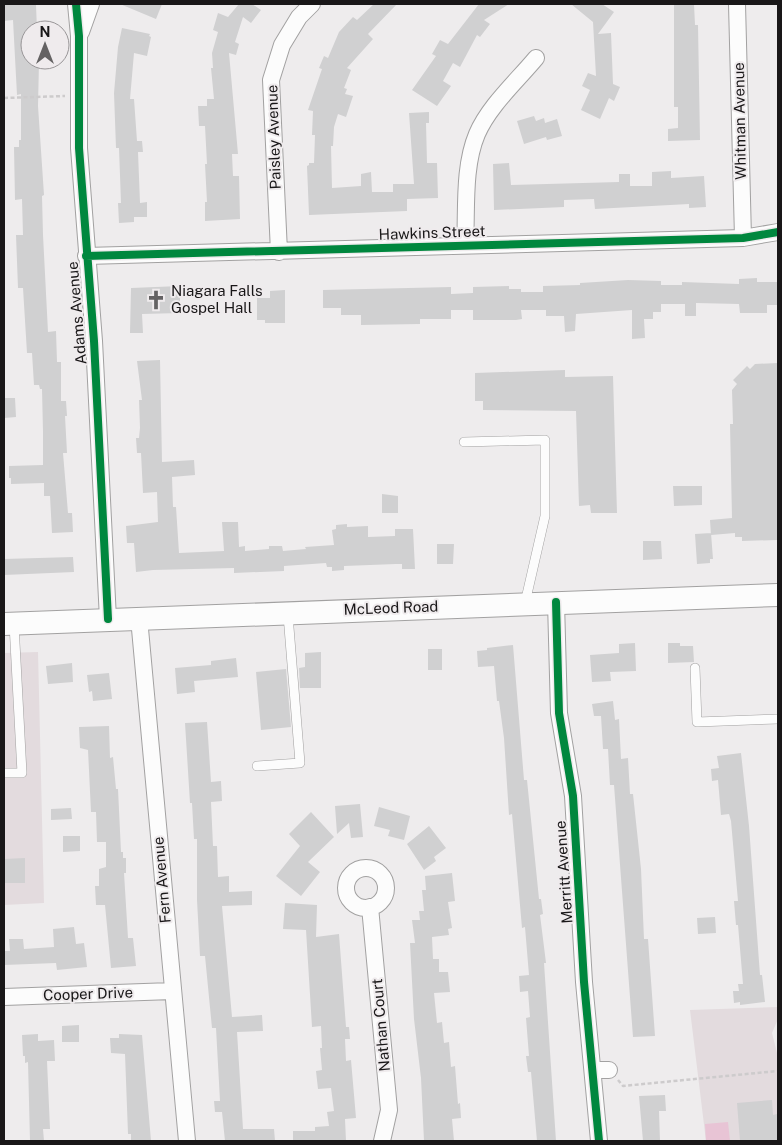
<svg xmlns="http://www.w3.org/2000/svg" width="782" height="1145" viewBox="0 0 782 1145" font-family="'Public Sans',sans-serif">
	<style>
		.built { fill: #e3dbde }
		.green { fill: #e8c4d5 }
		.building { fill: #d0d0d1 }
		.lines { fill: none; stroke-linecap: round; stroke-linejoin: round }
		.service-casing { stroke: #a2a1a1; stroke-width: 10 }
		.minor-casing { stroke: #a2a1a1; stroke-width: 18 }
		.secondary-casing { stroke: #a2a1a1; stroke-width: 24 }
		.path { stroke: #cdcbcc; stroke-width: 2.5; stroke-dasharray: 4 2.5; stroke-linecap: butt }
		.service { stroke: #fcfcfc; stroke-width: 9 }
		.minor { stroke: #fcfcfc; stroke-width: 16 }
		.secondary { stroke: #fcfcfc; stroke-width: 22 }
		.cycleway-casing { stroke: #efebed; stroke-width: 11 }
		.cycleway { stroke: #00873e; stroke-width: 8 }
		.labels { text-anchor: middle; stroke-width: 4; stroke-linejoin: round; paint-order: stroke }
		.street-label { font-size: 15px; fill: #191718; stroke: #efebed }
		.poi-label { font-size: 15px; fill: #191718; stroke: #efebed; text-anchor: start }
	</style>
	<rect width="100%" height="100%" fill="#eeeced"/>
	<path class="built" d="M38,652L44,903L4,905V653Z
		M778,1007V1019L772,1033L778,1057V1141H706L690,1010Z"/>
	<path class="green" d="M728,1122L730,1141H706L705,1124Z"/>
	<path class="building" d="M4,4L36,5L37,30H30V63L39,62L38,106L44,195L42,196L43,235L48,332L56,331L57,362H61V401H66L67,416H65L67,453H63L68,513H72L73,532L52,533L50,496H44V483L11,484V478H9V466L43,465V432L42,389H40L39,385H34L32,353H27L23,288H18L16,235H23L22,199L15,200L14,147H19V140H21V94L17,95L13,20L4,21Z
		M120,4H162L156,19Z
		M239,4H252L261,10L251,23L243,17L235,42L239,44L236,55L229,53L238,154H232L233,176H239L240,219L205,221V202H207L205,164H207L205,126H199L198,106H207V99H214L211,68H213L212,53L218,32L213,30L218,13L228,17Z
		M374,4H397L368,34L373,39L347,68L351,70L344,88L347,89L345,94L353,96L346,117L338,114L334,127L333,146H331L332,188L361,186V174L371,172L372,192H393V184H414L409,113L429,112V123H426L427,163H437L438,198L407,199V211L309,215L307,166L309,165V163H314L315,135H312L313,111L308,110L322,69L319,68L324,56L328,58L339,32L353,17L357,20Z
		M479,4H509L484,20L490,24L480,37L477,35L460,67L453,63L443,81L451,86L437,106L412,90L436,56L432,54L440,40L448,44Z
		M571,4H602L614,12L598,34L611,33L613,84L620,87L614,101L609,98L600,119L581,110L590,90L582,86L588,73L596,76L593,22Z
		M674,4H694L695,25H698L700,140L668,141V129L678,128V107H674Z
		M122,28L150,34L149,36L151,37L147,56L134,53L130,99H134L137,141H142L143,152H138L140,203L147,202V217H134V222L119,223L118,203H121L119,148H116L114,93L118,47Z
		M534,116L536,121L544,118L545,123L557,119L562,136L547,140L546,137L524,144L517,121Z
		M509,163L511,185L619,182V174H630V186H652V172L671,171V178L704,176L706,207L689,208V204L595,209L594,199L564,200V207L494,210L493,164Z
		M757,278V282H778V305H767V313H740L739,304L696,303V316H685V304H661V312H653V319H644L645,338L632,339V310L576,314L575,331L565,332L564,316H546V310H521L522,319L516,320H473V310H451V319H420V324L361,325V315H341V308H323V290L451,287V294L473,293V287L509,286V289H521V292H543V286L580,285V283L628,280L661,281V285H682V282L739,284V279Z
		M180,286V313L142,314L143,333H130L131,288Z
		M285,290V323H265V320H257V298H270V291Z
		M160,360L162,462L194,460L195,475L172,477L173,507H176L179,553L224,551L222,522H238L239,547L245,546V551L269,549V546H282L283,551L306,549L305,547L334,545L332,530L336,529V525L347,524V527L368,526V537L395,536V529H413L415,569H402V564H396L344,566V570L332,571V567H327L326,563L284,566V571L234,573V568L153,570L136,572L134,543H127L126,526L158,522L157,492L143,493L141,453H137L136,438H139L140,428L139,400H142L137,361Z
		M778,363L777,540L742,541V537H735V533L711,535L710,520L732,518L730,424H733L732,390L737,384L733,380L747,366L750,369L755,364Z
		M565,370V377L613,376L617,513H591L590,505L579,506L576,411L483,410V401H475V373Z
		M4,398H15L16,417L4,418Z
		M673,486H702V505L674,506Z
		M382,494L398,496V513H382Z
		M711,533L713,559H710V563L697,564L695,534Z
		M643,541H661L662,559L643,560Z
		M437,544H454L453,564H437Z
		M73,557L74,572L4,575V559Z
		M635,643L636,671L610,672L611,681L592,682L590,655L619,653V644Z
		M668,643H680V646H693L694,662L668,663Z
		M513,645L524,780H527L539,899H541L543,914L540,915L546,963H544L556,1141H537L531,1072H528L526,1056H529L526,1018L530,1017L528,991L520,992L519,976L529,975L525,927L522,928L512,814L509,815L504,738L499,701H497L494,666L478,667L477,651L487,650V648Z
		M428,649H442V670H428Z
		M321,652V688H300L299,668L305,667V653Z
		M236,658L238,677L194,681L195,692L177,694L175,668L211,665V661Z
		M72,663L73,682L48,684L46,666Z
		M286,669L291,727L261,730L256,672Z
		M109,673L112,699L93,701L92,691L89,692L87,675Z
		M613,701L615,720L619,719L621,759L628,758L630,794H633L641,869L644,939H648L655,1036L633,1037L614,785H610L608,749H603L601,716H594L592,704Z
		M207,722L211,782L221,781L222,801L211,802L213,846H217L218,877L229,876V892L252,891V905L222,906L232,1017L262,1015L263,1031L237,1032L243,1129H274L275,1141H225L222,1112H215L214,1101H220L216,1028H212L205,956H200L197,900V839H194L192,803H190L185,723Z
		M109,726L110,758L113,757L116,789H118L121,852H123V858H126V873H124L128,938H133L136,966L111,968L105,905H96L95,886H99V869L106,867V842H97L96,812H91L88,750L80,748L79,727Z
		M741,753L749,826L760,975H762L765,1002L740,1005V1002L734,1003L733,991H739L738,984H743L738,925H736L734,901H738L731,821L729,814L721,815L718,780L712,781L711,769L719,768L717,756Z
		M360,804L363,837L351,838L349,823L337,834L335,806Z
		M379,807L410,816L404,840L388,836L390,830L374,826Z
		M71,808L72,819L51,820V809Z
		M311,812L334,837L308,862L320,872L301,896L276,876L300,846L289,834Z
		M429,826L446,848L434,857L436,861L424,870L407,844Z
		M63,836H80V851L63,852Z
		M25,858V883H4V859Z
		M452,873L455,901L448,902L452,928L448,929L449,935L432,937L433,959H439V972H448L450,992L434,993L437,1023L442,1022L444,1043L449,1042L451,1067L455,1066L458,1104L460,1103L461,1118L452,1119L454,1141H424L421,1078L414,1019L410,943H415L412,920H420L419,911H424L422,890H426L425,876Z
		M285,903L317,905L316,937L339,934L346,1027H349L350,1039H345L346,1061L351,1060L356,1118L345,1119L346,1141H293V1131H315V1127L329,1126L327,1112L334,1111L331,1088L318,1089L316,1071L322,1070L320,1048H322L321,1026L312,1027L306,930L283,929Z
		M715,917L716,933L698,934L697,918Z
		M74,927L76,944L84,943L87,967L57,970L56,963L4,965V951H10L9,939H23L24,949L54,947L53,929Z
		M79,1025V1042H62V1026Z
		M38,1034V1041L54,1040L55,1061H47L50,1129H43L44,1141H30L28,1062L25,1063V1056H23L22,1035Z
		M119,1034L142,1035L151,1141H131V1134H128L125,1054L111,1053L110,1038H119Z
		M665,1095L666,1111H659L660,1141H643L639,1096Z
		M772,1100L773,1115L777,1114L778,1141H740L737,1103Z"/>
	<g class="lines">
		<defs>
			<path id="service" d="M464,442L545,440V516L525,603
				M695,668L697,722L778,719
				M257,766L300,763L288,615
				M4,773H22L14,624"/>
			<path id="minor" d="M76,4L79,36V148L94,341L108,619
				M737,4L743,238
				M81,32L91,4
				M465,245C467,210 463,167 477,134C489,106 516,82 536,58
				M279,252L271,80L282,45L299,17L312,4
				M86,256L743,238L778,232
				M556,602L559,713L573,796L584,982L599,1141
				M139,618L187,1141
				M346 888a20 20 0 1 1 40 0a20 20 0 1 1-40 0Z
				M370,907L389,1110L382,1141
				M4,997L172,991
				M593,1070H609"/>
			<path id="secondary" d="M4,624L778,595"/>
		</defs>
		<use href="#service" class="service-casing"/>
		<use href="#minor" class="minor-casing"/>
		<use href="#secondary" class="secondary-casing"/>
		<path class="path" d="M4,98L65,96
			M618,1080L623,1086L778,1071"/>
		<use href="#service" class="service"/>
		<use href="#minor" class="minor"/>
		<use href="#secondary" class="secondary"/>
		<defs>
			<path id="cycleway" d="M76,4L79,36V148L94,341L108,619
				M86,256L743,238L778,232
				M556,602L559,713L573,796L584,982L599,1141"/>
		</defs>
		<use href="#cycleway" class="cycleway-casing"/>
		<use href="#cycleway" class="cycleway"/>
	</g>
	<defs>
		<symbol id="church-bare" viewBox="-9 -9 18 18"><path d="M-1.2-6h2.4v3.5h3.3v2.4h-3.3V6h-2.4V-.1h-3.3v-2.4h3.3Z" fill="#646263" stroke="#efebed" stroke-width="2.5" paint-order="stroke"/></symbol>
	</defs>
	<g fill-rule="evenodd">
		<use href="#church-bare" x="142" y="286" width="28" height="28"/>
	</g>
	<g class="labels">
		<g class="street-label">
			<text transform="translate(740 121) rotate(-91)" y="5">Whitman Avenue</text>
			<text transform="translate(274 137) rotate(-92)" y="5">Paisley Avenue</text>
			<text transform="translate(432 233) rotate(-2)" y="5">Hawkins Street</text>
			<text transform="translate(77 313) rotate(-95)" y="5">Adams Avenue</text>
			<text transform="translate(391 608) rotate(-2)" y="5">McLeod Road</text>
			<text transform="translate(564 872) rotate(-94)" y="5">Merritt Avenue</text>
			<text transform="translate(162 880) rotate(-95)" y="5">Fern Avenue</text>
			<text transform="translate(88 994) rotate(-2)" y="5">Cooper Drive</text>
			<text transform="translate(381 1025) rotate(-95)" y="5">Nathan Court</text>
		</g>
		<g class="poi-label">
			<text x="171" y="296">Niagara Falls<tspan x="171" dy="17">Gospel Hall</tspan></text>
		</g>
	</g>
	<rect width="782" height="1145" fill="none" stroke="#191718" stroke-width="10"/>
	<g transform="translate(45 45)"><circle r="24" fill="#efebed" stroke="#999698"/>
	<path d="M0-4L9 19L0 12L-9 19Z" fill="#646263"/>
	<text y="-8" font-size="14" font-weight="bold" text-anchor="middle" fill="#191718">N</text>
	</g>
</svg>
